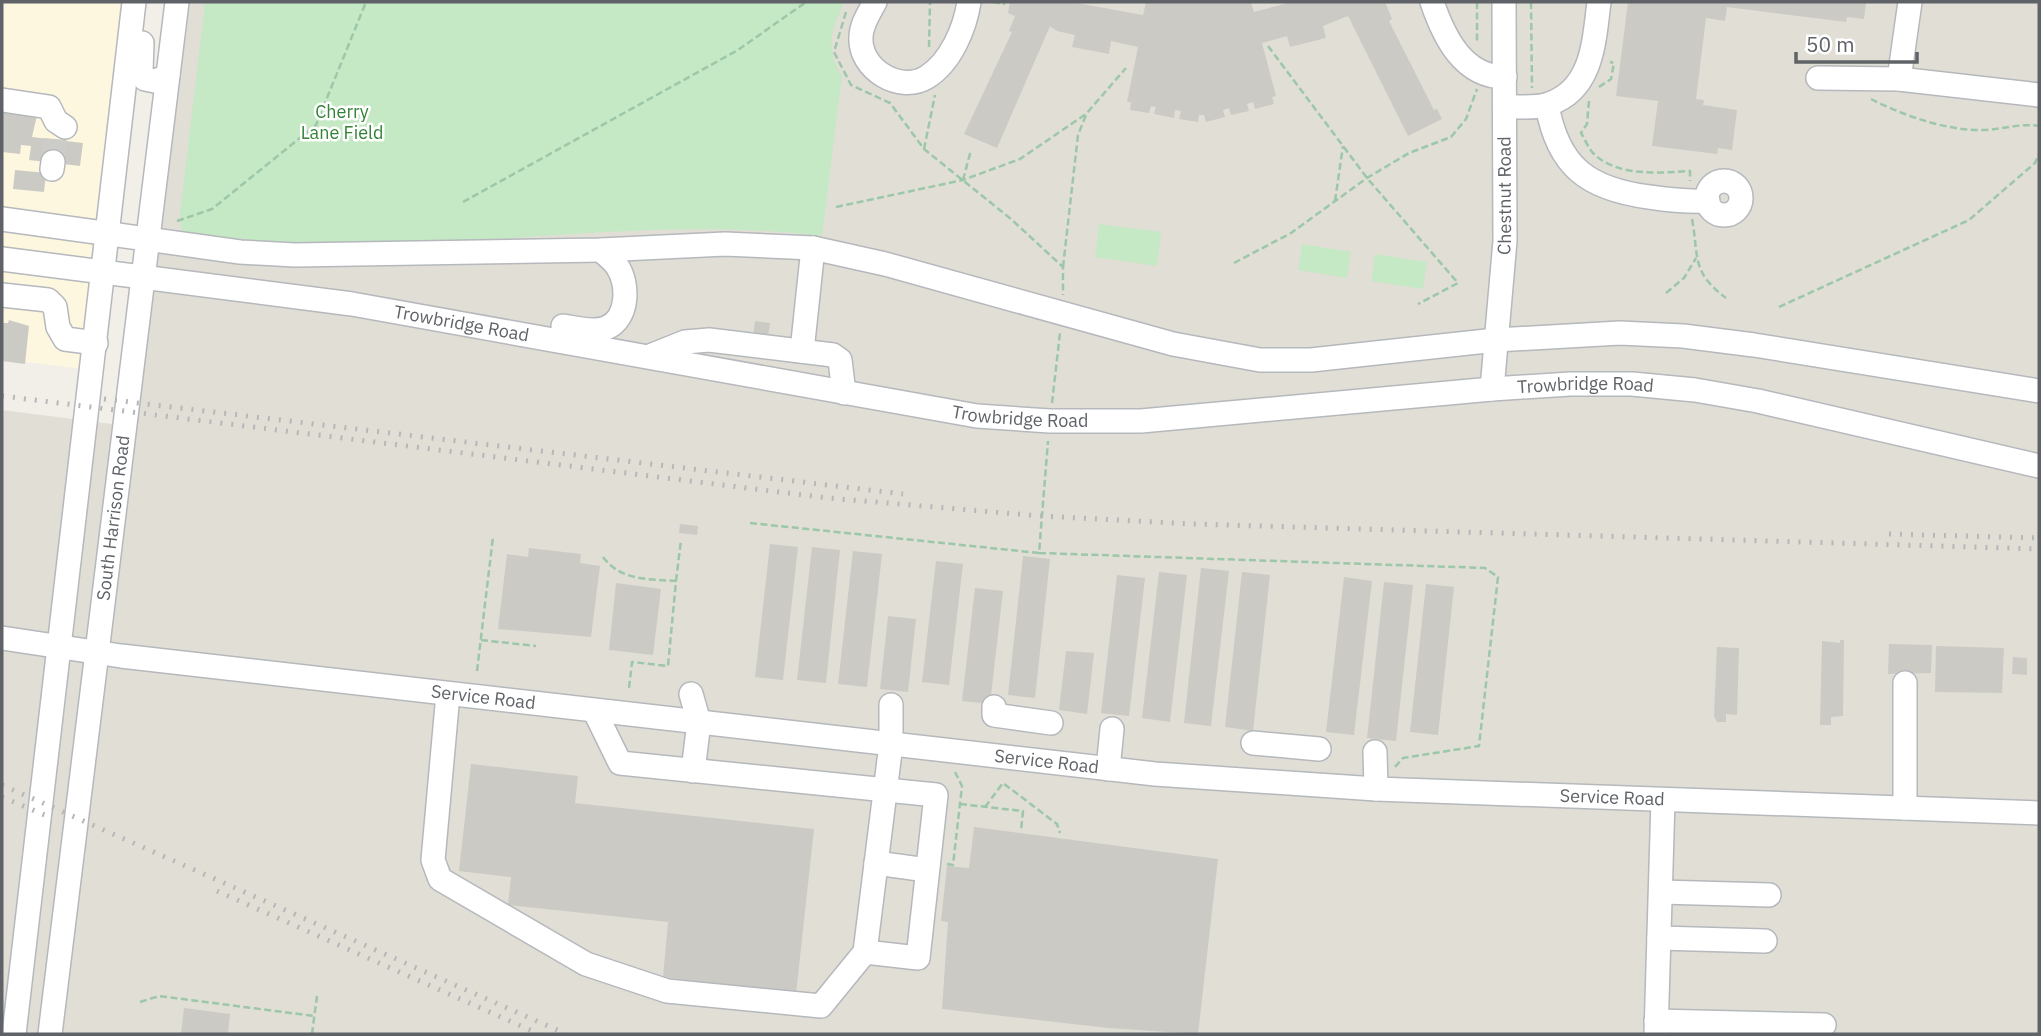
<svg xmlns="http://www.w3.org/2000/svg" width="2041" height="1036" viewBox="0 0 2041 1036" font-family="'IBM Plex Sans',sans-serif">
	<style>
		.commercial { fill: #fef7e0 }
		.education { fill: #e1ded6 }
		.green { fill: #c5e8c5 }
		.building { fill: #cccac5 }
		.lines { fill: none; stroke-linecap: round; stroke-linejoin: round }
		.minor-tunnel { stroke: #ccccc8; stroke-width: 23; stroke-dasharray: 23 11; stroke-linecap: butt }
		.minor-casing { stroke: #b5b8bc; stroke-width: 26 }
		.path { stroke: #9cc7a9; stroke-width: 2.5; stroke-dasharray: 7 3.5; stroke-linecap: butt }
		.minor { stroke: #fff; stroke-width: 23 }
		.rail { stroke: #b6b7b8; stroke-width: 5; stroke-dasharray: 2 9; stroke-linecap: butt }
		.labels { text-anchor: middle; stroke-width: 5; stroke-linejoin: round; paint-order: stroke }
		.park-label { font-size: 18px; fill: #348238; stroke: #fff }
		.street-label { font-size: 18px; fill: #5f6368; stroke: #fff }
	</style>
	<rect width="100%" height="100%" fill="#f1efe8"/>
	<path class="commercial" d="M2,2H123L83,369L2,359Z"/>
	<path class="education" d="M188,2H2039V1034H2V410L135,427Z"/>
	<path class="green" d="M205,2H844C832,31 824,48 842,76L822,236C659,216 493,247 330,245C280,244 231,238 182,231L180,214Z
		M1099,224L1161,232L1157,266L1095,257Z
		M1302,244L1351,252L1347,278L1298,270Z
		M1375,254L1427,262L1423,289L1371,281Z"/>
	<path class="building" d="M1010,2H1071L1143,15L1146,2H1251L1254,12L1292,2H1385L1392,19L1389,21L1434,110L1437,109L1442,119L1408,136L1348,16L1323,26L1326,38L1290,47L1287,36L1262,43L1276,96L1272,97L1274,104L1255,109L1253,102L1247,104L1249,111L1231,115L1229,108L1223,110L1225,117L1206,122L1204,115H1199L1198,122L1179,119L1181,111L1175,110L1174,118L1154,114L1156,107L1151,106L1149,113L1130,110L1131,102H1127L1138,47L1111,41L1109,54L1072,47L1075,35L1057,31L1050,26L997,148L964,134L1012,32L1009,31L1015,16L1008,13Z
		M1628,2H1866L1864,19L1847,17L1846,22L1727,7L1725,21L1706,18L1696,99L1704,100L1703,105L1737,110L1732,150L1718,148L1717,154L1652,146L1658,101L1616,96Z
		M2,106L38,111L32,137L83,143L80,166L29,160L31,146L21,145L20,154L2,152Z
		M15,170L46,173L44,192L13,189Z
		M9,320L29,326L25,364L2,361V323H8Z
		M755,321L770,323L768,338L753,336Z
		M680,524L698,526L697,535L679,533Z
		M770,544L798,547L783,680L755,677Z
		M812,547L840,550L826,683L797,680Z
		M529,548L581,554L580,563L600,566L591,637L498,629L507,554L528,557Z
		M853,551L882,554L867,687L838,684Z
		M1023,556L1050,559L1035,698L1008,695Z
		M936,561L963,564L949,685L922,682Z
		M1201,568L1229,571L1211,726L1184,723Z
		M1159,572L1187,575L1170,722L1142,718Z
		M1242,572L1270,575L1253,731L1225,727Z
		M1117,575L1145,578L1129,716L1101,713Z
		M1344,577L1372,581L1354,735L1326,732Z
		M1384,582L1413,585L1396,741L1367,738Z
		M616,583L661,589L653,655L609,650Z
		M1426,584L1454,587L1438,735L1410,732Z
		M975,588L1003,591L990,704L962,701Z
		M888,616L916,619L908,692L880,689Z
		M1840,640H1844L1843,716L1831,717V725H1820L1822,641L1840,643Z
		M1889,644L1932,645L1931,673L1888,674Z
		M1936,646L2004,648L2002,693L1935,692Z
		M1717,647L1739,648L1737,715L1726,714V722H1717L1714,716Z
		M1066,651L1094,653L1087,714L1059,710Z
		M2013,657L2027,658V675L2012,674Z
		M471,764L578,776L575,803L814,829L796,994L663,977L668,922L508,905L511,877L459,871Z
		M974,827L1218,859L1198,1034L1108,1028L942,1009L948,922L941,921L947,866L969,868Z
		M184,1008L230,1014L228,1034H181Z"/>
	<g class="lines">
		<path class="minor-tunnel" d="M53,162L55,139"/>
		<defs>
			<g id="minor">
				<path d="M875,2C869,13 861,25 861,37C859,69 900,94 927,77C951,62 965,28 969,2"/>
				<path d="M1432,2C1444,37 1463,77 1505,77"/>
				<path d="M142,43L141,71L145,79L155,81L168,76"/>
				<path d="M1818,78L1899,79L1910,2"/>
				<path d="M1899,79L2039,95"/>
				<path d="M2,100L49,107L56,121L65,127"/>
				<path d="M1547,105C1558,167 1588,189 1649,197C1669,200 1687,202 1708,201"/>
				<path d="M1505,107C1518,106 1536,109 1549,104C1593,89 1594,41 1599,2"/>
				<path d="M52,169L53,162"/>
				<circle cx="1724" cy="198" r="17"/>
				<path d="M2,219L240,252L295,255L601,250L725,244L813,248L885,264L1173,344L1260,360H1311L1496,340L1620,333L1683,336L1754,345L2039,391"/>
				<path id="s1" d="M2,259L352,304L977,416L1050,421H1141L1492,389L1570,384H1632L1695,390L1758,401L2039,466"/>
				<path d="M2,295L48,300L55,307L58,327L65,339L96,343"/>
				<path d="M563,326C576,328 593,333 606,328C629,319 629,283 617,266C613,260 606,255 601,250"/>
				<path d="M802,351L813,248"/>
				<path d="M650,356L685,342L709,340L833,355L840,360L844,393"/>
				<path id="s2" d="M1492,389L1505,241L1504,2"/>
				<path id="s3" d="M2,638L121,656L1155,774L1376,789L2039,813"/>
				<path d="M1905,683V808"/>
				<path d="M448,694L433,860L440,879L586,964L667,991L821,1006L865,952L891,744V705"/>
				<path d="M691,694L699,722L693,771"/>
				<path d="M994,707V715L1051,723"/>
				<path d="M595,712L620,763L936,795L918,958L865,952"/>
				<path d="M1253,743L1319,749"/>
				<path d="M1375,752L1376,789"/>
				<path d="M1108,769L1112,729"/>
				<path d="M876,863L927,870"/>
				<path d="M1661,892L1769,895"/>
				<path d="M1659,938L1765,941"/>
				<path d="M1656,1021L1824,1025"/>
				<path d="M14,1034L134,2"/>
				<path id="s4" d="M50,1034L177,2"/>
				<path d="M1656,1034L1663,800"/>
			</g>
		</defs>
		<use href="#minor" class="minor-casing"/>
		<path class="path" d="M993,2L1005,4
			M1477,2V44
			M1531,2L1532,88
			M846,12L834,52L851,85L890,103L924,149L1011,219L1063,267V295
			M1268,46L1367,178L1458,283L1418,304
			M929,47L930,2
			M1599,87L1611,79L1614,63L1610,62
			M1871,99C1905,116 1946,131 1985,130C2005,129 2020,123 2039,126
			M1589,101L1587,124L1581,133C1585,139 1588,148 1593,153C1616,177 1660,173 1690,171V181
			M924,149L935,95
			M963,180L971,150
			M1335,201L1343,146
			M463,202L738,50L806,2
			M836,207L963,180L1020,159L1086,114L1126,68
			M1692,219C1699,257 1691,272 1726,298
			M177,221L212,209L316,125L366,2
			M1234,263L1291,233L1367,178L1409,153L1451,137L1466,119L1477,89
			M1063,267L1078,135L1086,115
			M1666,293L1684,278L1696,258
			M1779,307L1969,220L2035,163L2039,154
			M1052,403L1060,333
			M750,523L1039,553L1048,441
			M1039,553L1485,568L1498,577L1479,746L1403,758L1395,767
			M603,557C621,581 648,579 676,581L668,666L632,662L629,688
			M676,581L681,540
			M481,640L536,646
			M477,671L493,537
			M960,804L1023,811L1021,830
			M985,807L1003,783L1057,824L1060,833
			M947,864L953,865L962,786L955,772
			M140,1002L159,996L314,1016
			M312,1034L317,996"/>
		<use href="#minor" class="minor"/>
		<path class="rail" d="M2,396L828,498L1041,516L1193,524L2039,549
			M104,399L903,494
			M1889,534L2039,538
			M2,785L566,1034
			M2,797L47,816
			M217,891L539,1034"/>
	</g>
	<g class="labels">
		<g class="park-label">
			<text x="342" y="118">Cherry<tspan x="342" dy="21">Lane Field</tspan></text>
		</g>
		<g class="street-label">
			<text dy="6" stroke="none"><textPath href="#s2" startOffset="194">Chestnut Road</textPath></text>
			<text dy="6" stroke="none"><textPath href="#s1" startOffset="464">Trowbridge Road</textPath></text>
			<text dy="6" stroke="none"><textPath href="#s1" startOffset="1598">Trowbridge Road</textPath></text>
			<text dy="6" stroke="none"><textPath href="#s1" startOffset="1031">Trowbridge Road</textPath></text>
			<text dy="6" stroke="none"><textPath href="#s4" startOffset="520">South Harrison Road</textPath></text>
			<text dy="6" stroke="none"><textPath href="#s3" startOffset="485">Service Road</textPath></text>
			<text dy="6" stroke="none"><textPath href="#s3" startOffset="1052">Service Road</textPath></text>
			<text dy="6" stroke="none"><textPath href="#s3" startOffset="1619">Service Road</textPath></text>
		</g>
	</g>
	<rect width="2041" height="1036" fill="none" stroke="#5f6368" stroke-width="7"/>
	<path d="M1796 52v10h121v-10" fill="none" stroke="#5f6368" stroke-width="3.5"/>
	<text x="1806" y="52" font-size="21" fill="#5f6368" stroke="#ffffff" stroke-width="5" paint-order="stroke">50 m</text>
</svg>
